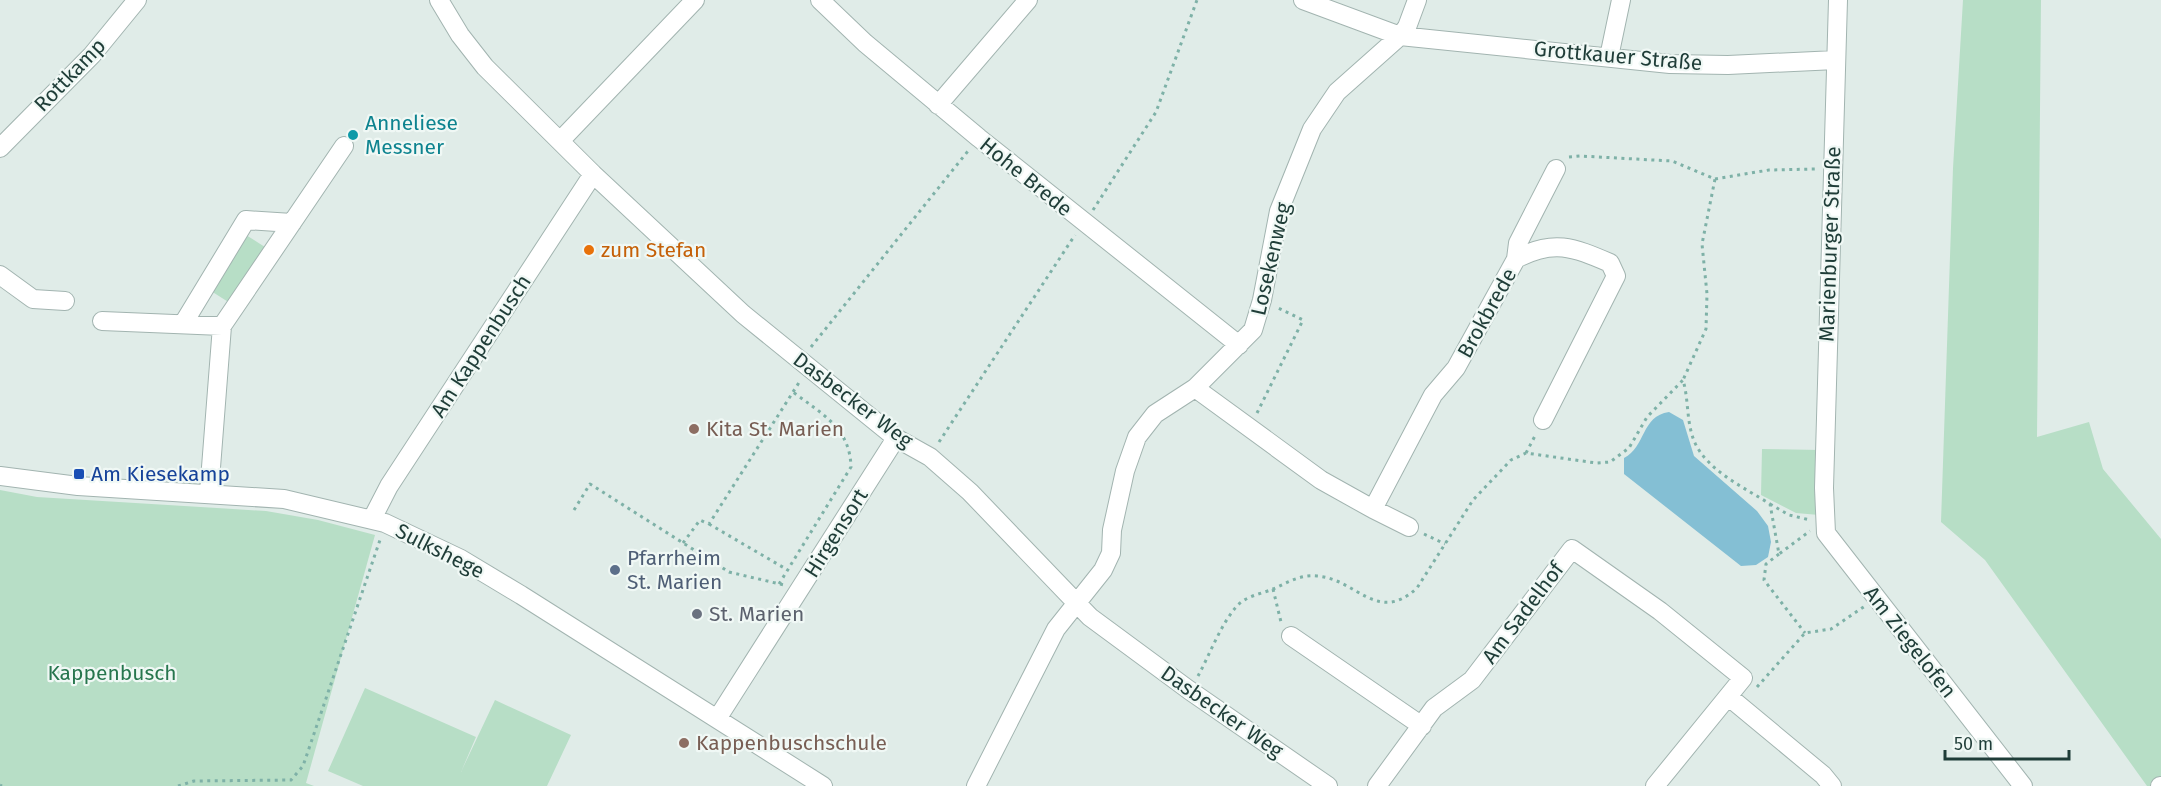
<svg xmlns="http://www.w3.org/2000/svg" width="2161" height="786" viewBox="0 0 2161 786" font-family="'Fira Sans',sans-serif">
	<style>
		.green { fill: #b7dec6 }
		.water { fill: #84bfd4 }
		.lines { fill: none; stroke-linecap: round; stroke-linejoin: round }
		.minor-casing { stroke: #a2b4b0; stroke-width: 20 }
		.path { stroke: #7eb1a7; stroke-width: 3; stroke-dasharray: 3 4.5; stroke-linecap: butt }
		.minor { stroke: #fff; stroke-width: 18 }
		.culture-dot { fill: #0f9aa8; stroke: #f0f8f5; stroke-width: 2 }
		.food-dot { fill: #e8710a; stroke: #f0f8f5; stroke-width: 2 }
		.education-dot { fill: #8d6e63; stroke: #f0f8f5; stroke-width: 2 }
		.transit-dot { fill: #1a4fb4; stroke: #f0f8f5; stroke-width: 2 }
		.service-dot { fill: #5c6f8a; stroke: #f0f8f5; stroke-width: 2 }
		.worship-dot { fill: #6b7280; stroke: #f0f8f5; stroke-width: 2 }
		.labels { text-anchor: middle; stroke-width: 4.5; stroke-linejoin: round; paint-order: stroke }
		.street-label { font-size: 21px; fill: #1f3d38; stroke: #f0f8f5 }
		.culture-label { font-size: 21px; fill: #0d838f; stroke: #f0f8f5; text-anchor: start }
		.food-label { font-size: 21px; fill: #c56008; stroke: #f0f8f5; text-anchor: start }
		.education-label { font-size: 21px; fill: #785e54; stroke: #f0f8f5; text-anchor: start }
		.transit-label { font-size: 21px; fill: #164399; stroke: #f0f8f5; text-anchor: start }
		.service-label { font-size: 21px; fill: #4e5e75; stroke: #f0f8f5; text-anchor: start }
		.worship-label { font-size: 21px; fill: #5b616d; stroke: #f0f8f5; text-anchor: start }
		.park-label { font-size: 21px; fill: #27764e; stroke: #f0f8f5 }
	</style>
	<rect width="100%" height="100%" fill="#e0ece8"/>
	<path class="green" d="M1963,0H2041L2037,437L2089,422L2103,469L2161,539V786H2147L1985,560L1941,522L1953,168Z
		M246,235L268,249L233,305L211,291Z
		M1762,449L1821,450L1819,515L1796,513L1761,495Z
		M0,490L37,497L266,511L318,520L375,535L306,783L314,786H0Z
		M365,688L476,737L461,772L495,700L571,735L547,786H363L328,771Z"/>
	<path class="water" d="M1669,412L1683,420L1694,456L1757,511L1768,526L1771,542L1768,557L1756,565L1741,566L1624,474V458C1646,447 1641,416 1669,412Z"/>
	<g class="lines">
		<defs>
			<path id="minor" d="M439,0L460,35L485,67L593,174L743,314L896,438L930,457L970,492L1090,617L1189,690L1328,786
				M820,0L865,43L979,138L1239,345
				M1303,0L1400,36L1670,64L1728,65L1836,60
				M1838,0L1824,488L1826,533L2023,786
				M1609,57L1621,0
				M938,105L1028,0
				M560,141L695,0
				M0,148L92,55L137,0
				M1516,259L1518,243L1556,169
				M0,275L33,299L65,301
				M102,321L222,326
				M183,324L246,220L292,223
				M1195,388L1321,480L1373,509L1433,395L1456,368L1516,259C1553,239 1573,247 1610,263L1616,276L1543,420
				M0,476L78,486L284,499L385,523L461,559L521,595L823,786
				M209,493L222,326L344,146
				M1373,509L1409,527
				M372,519L389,486L593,174
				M1291,636L1422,726
				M1729,697L1823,775L1832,786
				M717,719L896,438
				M976,786L1056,629L1103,570L1111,553L1112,530L1125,471L1137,437L1155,414L1195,388L1253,330L1262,300L1279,211L1312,129L1337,92L1400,36L1407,27L1417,0
				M1377,786L1434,708L1472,680L1572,549L1660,611L1743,678L1655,786
				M2160,786H2161"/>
		</defs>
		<use href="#minor" class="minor-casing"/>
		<path class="path" d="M1569,157L1580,156L1672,161L1715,179L1702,244L1707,294L1706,329L1683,380
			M1715,179L1769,170L1817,169
			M1093,210L1156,112L1197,0
			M811,347L968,151
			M1257,413L1303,320L1278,308
			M939,442L1075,235
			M1526,453L1536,434
			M1770,504L1789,515L1810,520
			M574,510L590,484L729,572L784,585
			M709,524L786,569
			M1424,534L1445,544
			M683,543L700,520L709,524L800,381
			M1779,554L1766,564L1764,580L1805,633
			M779,584L851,467C850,428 822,414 793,392
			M1273,589L1281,622
			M1198,676C1210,654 1220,626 1236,607C1245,596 1261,594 1273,589C1287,583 1300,574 1317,576C1357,579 1377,625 1417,588L1473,500L1511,460L1526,453L1596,463L1610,462L1629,448L1647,417L1683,380C1689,400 1686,423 1695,443C1708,471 1745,488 1770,504L1779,554L1810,531
			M1757,687L1805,633L1831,629L1865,606
			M0,785L2,786
			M178,786L194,781L291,780L303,766L381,537"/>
		<use href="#minor" class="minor"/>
	</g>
	<circle class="culture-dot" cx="353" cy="135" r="6"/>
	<circle class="food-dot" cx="589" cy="250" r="6"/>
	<g class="education-dot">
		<circle cx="694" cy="429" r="6"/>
		<circle cx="684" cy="743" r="6"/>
	</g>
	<rect class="transit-dot" x="73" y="468" width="12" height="12" rx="3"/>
	<circle class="service-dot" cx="615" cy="570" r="6"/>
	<circle class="worship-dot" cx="697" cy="614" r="6"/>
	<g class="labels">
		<g class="street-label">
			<text transform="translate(1618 56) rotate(5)" y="7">Grottkauer Straße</text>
			<text transform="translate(70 75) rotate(-46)" y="7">Rottkamp</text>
			<text transform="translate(1026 177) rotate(39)" y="7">Hohe Brede</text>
			<text transform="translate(1830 244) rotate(-88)" y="7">Marienburger Straße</text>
			<text transform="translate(1271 259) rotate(-77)" y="7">Losekenweg</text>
			<text transform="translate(1487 313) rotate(-61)" y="7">Brokbrede</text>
			<text transform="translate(481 346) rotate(-57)" y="7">Am Kappenbusch</text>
			<text transform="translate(853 400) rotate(37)" y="7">Dasbecker Weg</text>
			<text transform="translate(836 533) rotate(-58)" y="7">Hirgensort</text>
			<text transform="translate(440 551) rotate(27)" y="7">Sulkshege</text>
			<text transform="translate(1523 613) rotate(-53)" y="7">Am Sadelhof</text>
			<text transform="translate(1910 642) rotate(52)" y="7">Am Ziegelofen</text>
			<text transform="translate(1222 712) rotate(35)" y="7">Dasbecker Weg</text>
		</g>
		<g class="culture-label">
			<text x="365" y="130">Anneliese<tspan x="365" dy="24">Messner</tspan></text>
		</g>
		<g class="food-label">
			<text x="601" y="257">zum Stefan</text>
		</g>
		<g class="education-label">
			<text x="706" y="436">Kita St. Marien</text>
			<text x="696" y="750">Kappenbuschschule</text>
		</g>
		<g class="transit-label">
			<text x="91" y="481">Am Kiesekamp</text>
		</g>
		<g class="service-label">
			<text x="627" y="565">Pfarrheim<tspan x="627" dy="24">St. Marien</tspan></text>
		</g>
		<g class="worship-label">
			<text x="709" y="621">St. Marien</text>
		</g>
		<g class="park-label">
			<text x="112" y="680">Kappenbusch</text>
		</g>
	</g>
	<path d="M1945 750v9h124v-9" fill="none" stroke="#1f3d38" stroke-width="3"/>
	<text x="1954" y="750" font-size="18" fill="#1f3d38" stroke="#f0f8f5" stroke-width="4.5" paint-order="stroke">50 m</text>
</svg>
